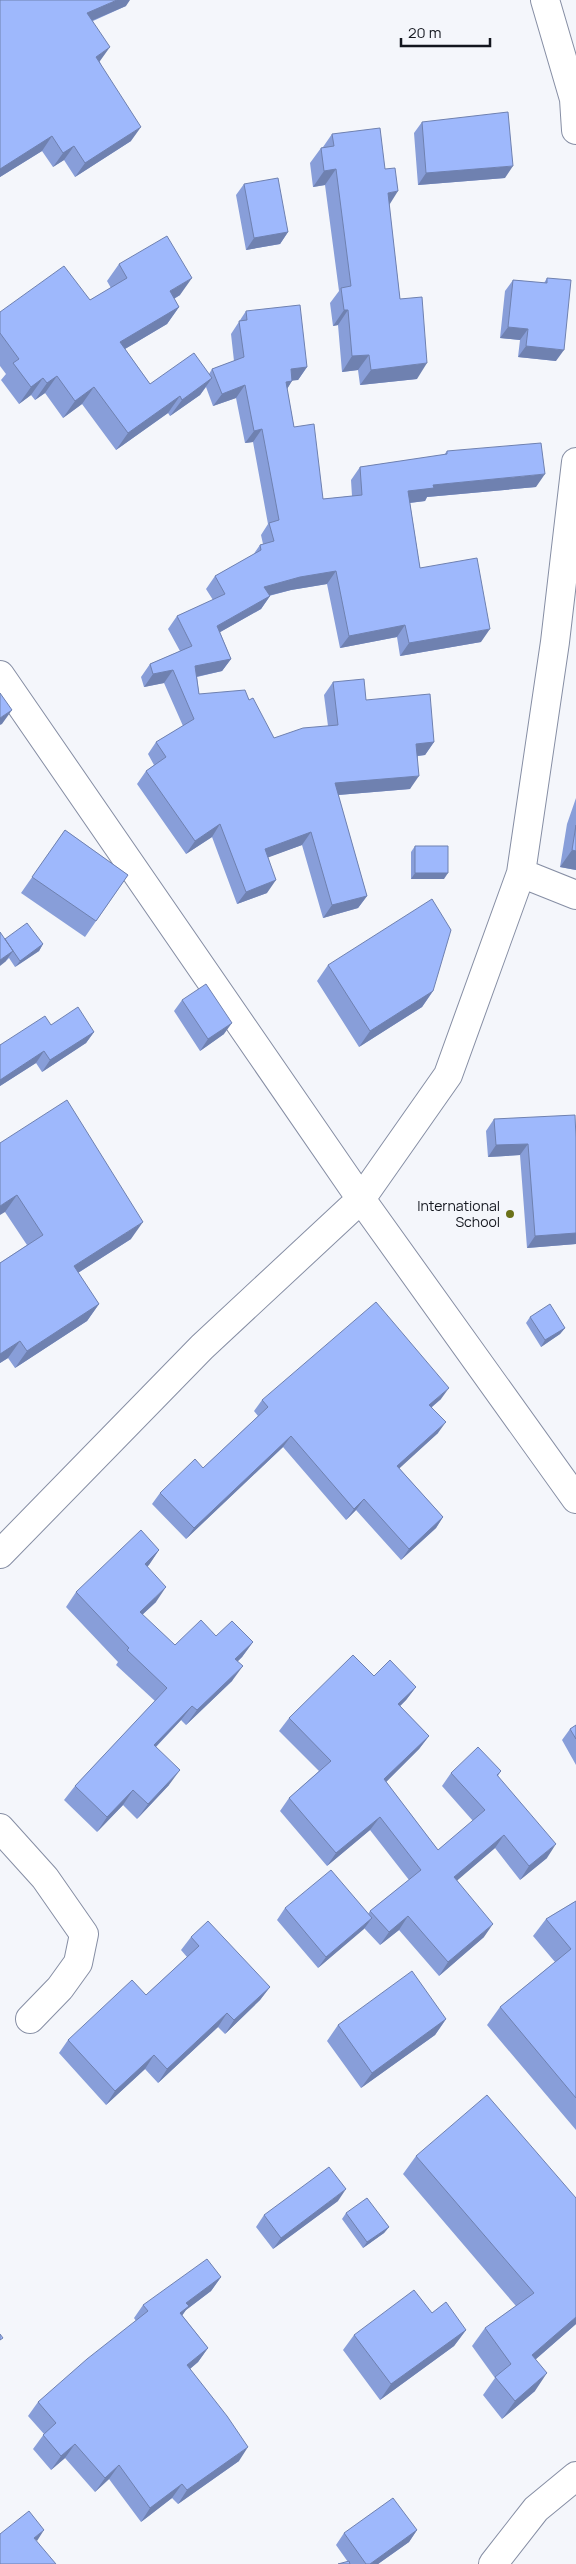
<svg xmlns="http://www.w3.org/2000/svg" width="576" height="2564" viewBox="0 0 576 2564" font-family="Manrope,sans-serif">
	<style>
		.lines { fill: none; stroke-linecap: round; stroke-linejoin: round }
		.minor-casing { stroke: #868ea4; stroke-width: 30 }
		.minor { stroke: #fff; stroke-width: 28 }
		.wall { fill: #889ed9 }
		.shaded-wall { fill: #6f81b0 }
		.building { fill: #9eb8fc; stroke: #6f81b0 }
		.poi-dot { fill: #6b7119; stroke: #f4f6fb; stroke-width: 2 }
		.labels { text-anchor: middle; stroke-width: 4.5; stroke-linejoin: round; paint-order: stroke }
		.poi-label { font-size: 14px; fill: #13161e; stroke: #f4f6fb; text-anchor: end }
	</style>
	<rect width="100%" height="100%" fill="#f4f6fb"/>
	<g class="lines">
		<defs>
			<path id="minor" d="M545,0L574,99L576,130
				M0,675L361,1199L576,1499
				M521,873L576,895
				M0,1554L202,1347L361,1199L448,1075L521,873L555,642L576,462
				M0,1828L45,1878L84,1934L78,1963L60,1988L30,2019
				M493,2564L536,2509L576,2476"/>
		</defs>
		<use href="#minor" class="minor-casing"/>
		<use href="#minor" class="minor"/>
	</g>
	<path class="wall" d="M0,0L126,6L93,21L100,62L131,141L75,177L64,160L53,167L42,151L0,177Z
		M422,122L505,178L418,185L414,133Z
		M332,134L389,204L400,299L417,379L360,385L358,370L342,372L338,325L333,326L330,303L339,291L325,185L313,187L310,163L321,148L323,147Z
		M244,184L288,232L280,244L246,250L236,195Z
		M119,264L180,295L174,299L179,307L167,324L125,349L150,384L209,374L212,369L234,361L231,334L246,311L307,367L298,380H292L287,389L294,427L323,499L352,496L351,480L360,467L444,455L447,451L536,487L427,497L425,501L410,503L420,568L481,642L400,656L397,637L340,648L327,584L291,590L269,596H270L261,609L220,632L231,659L222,671L197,677L199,694L249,700L274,738L328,726L324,695L333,682L366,700L434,742L425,755L418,756L410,789L338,795L367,896L358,908L323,918L302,845L268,857L267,893L237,904L212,837L186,854L137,784L146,771L154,765L148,754L156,742L183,726L164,683L144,687L141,677L150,664L180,651L168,629L177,616L213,600L206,589L215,576L253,555L260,545L263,544L261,535L268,524L253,442L245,443L236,398L213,406L206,387L200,395L170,416L168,413L116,450L82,404L63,418L45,393L35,400L31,395L19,404L1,380L6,374L0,366V312L90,300L111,288L107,281Z
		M547,278L556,361L518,357L520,340L500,338L505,291L513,280L544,283Z
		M576,798V870L560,867L567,824Z
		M65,830L128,875L85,937L21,893Z
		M415,846L444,879H411V852Z
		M5,939L43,944L39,951L15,967L9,958L5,962Z
		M328,965L433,991L422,1007L359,1047L317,981Z
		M182,1000L224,1034L200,1051L174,1011Z
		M51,1025L94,1032L86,1043L42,1072L36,1063L0,1086V1045Z
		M494,1119L576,1138V1244L527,1248L520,1155L488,1157L486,1131Z
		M0,1143L131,1239L78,1273L99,1304L87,1321L15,1368L8,1358L0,1363V1263L27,1245L5,1212Z
		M530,1317L565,1328L560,1334L541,1347L526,1323Z
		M441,1399L432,1407L438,1433L399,1468L443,1517L436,1528L401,1560L356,1510L346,1520L283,1447L186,1539L152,1504L160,1493L203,1468L258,1416L254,1411L262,1400Z
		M159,1550L147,1567L156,1602L142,1615L175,1645L216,1636L253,1642L242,1657L238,1661L232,1681L186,1725L181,1720L156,1747L169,1785L137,1819L123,1805L97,1832L64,1800L75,1786L155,1701L116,1665L118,1662L66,1607L76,1592Z
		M374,1676L416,1687L406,1700L400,1706L429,1736L419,1749L386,1782L438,1850L473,1821L442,1786L451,1773L501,1771L498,1776L547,1858L520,1880L495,1848L457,1880L484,1937L439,1976L399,1930L380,1945L364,1928L318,1968L277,1920L285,1908L368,1914L370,1911L409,1880L370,1830L327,1866L280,1811L289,1798L319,1771L279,1731L289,1718Z
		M576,1725V1765L562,1740L570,1729Z
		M576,1901V2130L487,2025L500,2007L555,1962L533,1936L546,1919Z
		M191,1937L270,1987L260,2000L225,2034L218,2027L158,2083L145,2069L106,2105L59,2053L68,2040L146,1995L187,1957L181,1950Z
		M446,2019L435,2035L361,2088L327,2041L338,2025Z
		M416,2156L576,2324L536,2359L535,2391L502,2419L483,2395L495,2378L472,2346L485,2328L516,2306L403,2174Z
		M338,2201L273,2249L256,2227L264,2215Z
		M346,2213L389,2227L384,2233L363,2248L342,2219Z
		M221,2277L211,2291L186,2310L182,2315L208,2348L198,2362L190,2369L239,2461L178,2504L172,2498L141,2522L109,2479L95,2492L65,2458L51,2470L33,2449L44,2434L28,2416L38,2402L136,2321L134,2318L143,2305Z
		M432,2313L466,2330L454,2346L380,2400L343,2350L354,2335Z
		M417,2530L409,2542L378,2564H338L348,2562L336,2545L344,2533Z"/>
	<path class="shaded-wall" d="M117,0H130L126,6L77,27L87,13Z
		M110,47L100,61L86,71L96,57Z
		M141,127L131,141L75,177L85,163Z
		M52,136L42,151L0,177V169Z
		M74,146L64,160L53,167L63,153Z
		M513,166L505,178L418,185L426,173Z
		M336,169L325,185L313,187L324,171Z
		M398,191L388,207V193Z
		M288,232L280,244L246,250L254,238Z
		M192,278L180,295L158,308L170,291Z
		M179,307L167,324L108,359L120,342Z
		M344,310H348L338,325L333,326Z
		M508,327L528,329L520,340L500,338Z
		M526,346L564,350L556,361L518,357Z
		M369,355L358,370L342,372L352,356Z
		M427,363L417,379L360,385L371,370Z
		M307,367L298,380L282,382L291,369Z
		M57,376L45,393L35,400L47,383Z
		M43,378L31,395L19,404L31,387Z
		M212,378L200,395L170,416L182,400Z
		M292,381L284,394L286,382Z
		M245,385L236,398L213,406L222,394Z
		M94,387L82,404L63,418L75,401Z
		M180,396L168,413L116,450L128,433Z
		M262,429L253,442L245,443L254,431Z
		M545,474L536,487L427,497L425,501L400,504L408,491L433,485Z
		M336,571L327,584L291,590L255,599L264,587L300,577Z
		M270,596L261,609L208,639L217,626Z
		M405,625L397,637L340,648L349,636Z
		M490,629L481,642L400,656L409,643Z
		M231,659L222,671L186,679L195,666Z
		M173,670L164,683L144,687L153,674Z
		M12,710L2,724L0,725V718Z
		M434,742L425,755L408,757L416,744Z
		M419,776L410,789L326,796L335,783Z
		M220,824L212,837L186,854L195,841Z
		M311,832L302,845L256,862L265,849Z
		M572,850L576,851V870L560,867Z
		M415,873H448L444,879H411Z
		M276,880L267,893L237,904L246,892Z
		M367,896L358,908L323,918L332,905Z
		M43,944L39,951L15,967L20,961Z
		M13,951L5,962L0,966V960Z
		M433,991L422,1007L359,1047L370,1031Z
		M232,1023L224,1034L200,1051L208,1039Z
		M94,1032L86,1043L42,1072L50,1060Z
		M44,1051L36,1063L0,1086V1080Z
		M528,1144L520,1155L488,1157L496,1145Z
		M17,1195L5,1212L0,1215V1206Z
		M143,1222L131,1239L62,1283L74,1266Z
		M576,1233V1244L527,1248L535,1236Z
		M99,1304L87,1321L15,1368L27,1351Z
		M565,1328L560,1334L541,1347L545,1340Z
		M20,1341L8,1358L0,1363V1354Z
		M449,1388L441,1399L421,1416L429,1405Z
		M446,1422L438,1433L390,1477L397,1466Z
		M291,1436L283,1447L186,1539L194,1528Z
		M364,1499L356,1510L346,1520L354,1509Z
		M443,1517L436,1528L401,1560L409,1549Z
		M159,1550L149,1565L134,1579L145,1564Z
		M166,1587L156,1602L129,1627L140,1612Z
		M253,1642L242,1657L225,1674L235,1659Z
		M243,1666L232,1681L186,1725L197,1710Z
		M416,1687L406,1700L389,1717L398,1704Z
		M192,1706L181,1720L144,1759L154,1745Z
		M429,1736L419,1749L375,1793L384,1779Z
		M180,1770L169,1785L137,1819L148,1804Z
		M133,1790L123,1805L97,1832L107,1817Z
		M380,1817L370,1830L327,1866L336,1853Z
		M504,1835L495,1848L445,1891L454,1877Z
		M556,1844L547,1858L520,1880L529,1866Z
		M408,1916L399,1930L380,1945L389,1932Z
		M372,1918L364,1929L318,1968L326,1957Z
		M493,1924L484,1937L439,1976L448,1962Z
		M270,1987L260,2000L225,2034L234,2020Z
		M227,2013L218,2027L158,2083L167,2069Z
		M446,2019L435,2035L361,2088L372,2073Z
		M154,2055L145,2069L106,2105L115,2091Z
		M346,2189L338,2201L273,2249L281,2238Z
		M389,2227L384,2233L363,2248L367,2242Z
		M221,2277L211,2291L186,2310L179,2320L170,2326L186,2303Z
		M576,2317V2324L520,2373L532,2355Z
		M466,2330L454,2346L380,2400L391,2384Z
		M208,2348L198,2362L178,2379L187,2365Z
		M547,2373L535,2391L502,2419L515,2401Z
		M75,2444L65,2458L51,2470L61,2456Z
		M248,2447L239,2461L178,2504L187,2490Z
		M119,2465L109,2479L95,2492L105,2478Z
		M182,2484L172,2498L141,2522L150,2508Z
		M44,2530L37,2541L34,2538Z
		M417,2530L409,2542L378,2564H370Z"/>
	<path class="building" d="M0,0H117L87,13L110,47L96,57L141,127L85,163L74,146L63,153L52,136L0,169Z
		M508,112L513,166L426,173L422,122Z
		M380,128L385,169L395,168L398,191L388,193L400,299L422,297L427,363L371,370L369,355L352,356L348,310H344L341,288L351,286L336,169L324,171L321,148L334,146L332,134Z
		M278,178L288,232L254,238L244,184Z
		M167,236L192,278L170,291L179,307L120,342L150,384L194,353L212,378L182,400L180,396L128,433L94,387L75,401L57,376L47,383L43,378L31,387L13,363L19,359L0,333V312L64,266L90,300L127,278L119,264Z
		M547,278L571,280L564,350L526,346L528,329L508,327L513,280L547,283Z
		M300,305L307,367L291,369L292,381L286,382L294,427L314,424L323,499L362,495L360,467L447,454V451L541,443L545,474L433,485L434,488L408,491L420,568L477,558L490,629L409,643L405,625L349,636L336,571L300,577L264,587L270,596L217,626L231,659L195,666L199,694L245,690L249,700L253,698L274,738L303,728L338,725L333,682L364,679L366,700L430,694L434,742L416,744L419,776L335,783L367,896L332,905L311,832L265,849L276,880L246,892L220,824L195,841L146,771L166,757L156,742L194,719L173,670L153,674L150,664L192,646L177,616L225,594L215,576L261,550L260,545L274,541L269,523L279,520L262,429L254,431L245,385L222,394L212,369L244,357L239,321L247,320L246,311Z
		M0,693L12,710L0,718Z
		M576,825V851L572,850Z
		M65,830L128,875L96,921L32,877Z
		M415,846H448V873H415Z
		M432,899L451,930L433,991L370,1031L328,965Z
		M27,923L43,944L20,961L5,939Z
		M0,932L13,951L0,960Z
		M206,984L232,1023L208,1039L182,1000Z
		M78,1007L94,1032L50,1060L44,1051L0,1080V1045L45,1016L51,1025Z
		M67,1100L143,1222L74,1266L99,1304L27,1351L20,1341L0,1354V1263L43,1235L17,1195L0,1206V1143Z
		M575,1115L576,1138V1233L535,1236L528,1144L496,1145L494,1119Z
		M376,1302L449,1388L429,1405L446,1422L397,1466L443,1517L409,1549L364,1499L354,1509L291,1436L194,1528L160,1493L195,1459L203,1468L268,1407L262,1400Z
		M550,1304L565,1328L545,1340L530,1317Z
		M141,1530L159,1550L145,1564L166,1587L140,1612L175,1645L201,1620L216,1636L232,1621L253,1642L235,1659L243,1666L197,1710L192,1706L154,1745L180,1770L148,1804L133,1790L107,1817L75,1786L167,1688L127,1650L129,1648L76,1592Z
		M353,1655L374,1676L390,1660L416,1687L398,1704L429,1736L384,1779L438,1850L485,1810L451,1773L478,1747L501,1771L497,1775L556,1844L529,1866L504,1835L454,1877L493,1924L448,1962L408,1916L389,1932L370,1911L421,1870L380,1817L336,1853L289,1798L331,1761L289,1718Z
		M576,1725V1739L570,1729Z
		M331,1870L372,1918L326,1957L285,1908Z
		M576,1901V2098L500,2007L571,1949L546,1919Z
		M208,1921L270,1987L234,2020L227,2013L167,2069L154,2055L115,2091L68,2040L132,1980L146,1995L199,1946L191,1937Z
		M412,1971L446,2019L372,2073L338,2025Z
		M487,2095L576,2198V2317L532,2355L547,2373L515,2401L495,2377L511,2364L485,2328L534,2293L416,2156Z
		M329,2167L346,2189L281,2238L264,2215Z
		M367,2198L389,2227L367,2242L346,2213Z
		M207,2259L221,2277L186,2303L189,2306L180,2313L208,2348L187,2365L227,2416L248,2447L187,2490L182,2484L150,2508L119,2465L105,2478L75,2444L61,2456L43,2435L56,2423L38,2402L87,2359L148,2311L143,2305Z
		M414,2290L432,2313L446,2302L466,2330L391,2384L354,2335Z
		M0,2334L3,2338L0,2340Z
		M393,2498L417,2530L370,2564H366L344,2533Z
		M29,2511L44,2530L34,2538L56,2564H0V2534Z
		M349,2561L350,2564H338Z"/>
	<circle class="poi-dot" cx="510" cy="1214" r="5"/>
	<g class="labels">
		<g class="poi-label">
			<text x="500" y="1211">International<tspan x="500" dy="16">School</tspan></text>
		</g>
	</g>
	<path d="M401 38v8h89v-8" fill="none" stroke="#13161e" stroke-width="2.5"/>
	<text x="408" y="38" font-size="15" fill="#13161e" stroke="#f4f6fb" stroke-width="4" paint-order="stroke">20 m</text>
</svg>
